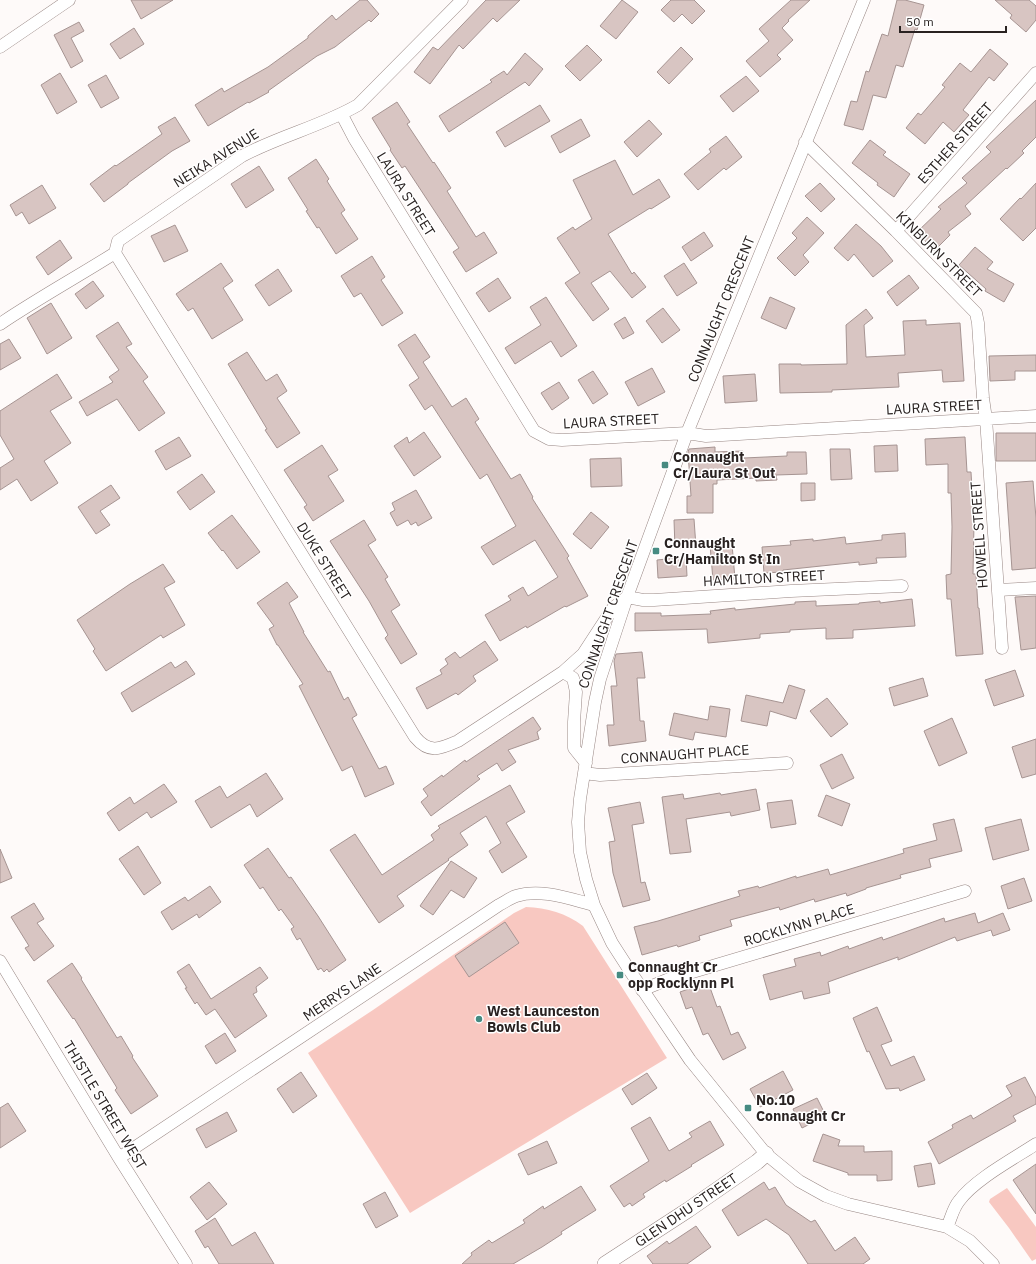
<svg xmlns="http://www.w3.org/2000/svg" width="1036" height="1264" viewBox="0 0 1036 1264" font-family="'IBM Plex Sans',sans-serif">
	<style>
		.green { fill: #f8c8c1 }
		.building { fill: #d8c5c2; stroke: #a69492 }
		.lines { fill: none; stroke-linecap: round; stroke-linejoin: round }
		.minor-casing { stroke: #988784; stroke-width: 13 }
		.tertiary-casing { stroke: #988784; stroke-width: 16 }
		.minor { stroke: #fff; stroke-width: 12 }
		.tertiary { stroke: #fff; stroke-width: 15 }
		.poi-dot { fill: #468b82; stroke: #fff; stroke-width: 1.5 }
		.labels { text-anchor: middle; stroke-width: 3; stroke-linejoin: round; paint-order: stroke }
		.street-label { font-size: 14px; fill: #292221; stroke: #fff }
		.poi-label { font-size: 14px; font-weight: bold; fill: #292221; stroke: #fff; text-anchor: start }
	</style>
	<rect width="100%" height="100%" fill="#fefaf9"/>
	<path class="green" d="M526,907C547,908 566,913 583,926L667,1058L410,1213L308,1053L373,1010L514,913Z
		M1007,1188L1036,1227V1259L1032,1261L1009,1228L989,1202L990,1199Z"/>
	<path class="building" d="M131,0H173L141,19Z
		M360,0H367L379,14L371,22L369,20L335,47L317,56L268,91L269,92L249,103L248,102L208,126L195,105L222,88L224,92L268,67L308,38V36L332,15L336,20Z
		M486,0H520L497,22L493,18L463,49L459,45L430,84L414,72L433,47L438,50Z
		M622,0L638,12L616,39L600,26Z
		M671,0H694L705,11L692,24L682,14L674,22L661,10Z
		M791,0H810L788,20L789,21L782,28L793,40L777,55L781,59L760,77L746,61L769,41L759,29Z
		M897,0H905L924,5L917,30L915,29L903,67L896,65L886,98L873,95L863,130L844,125L851,101L857,102L866,71L869,72L882,34L888,36Z
		M995,0H1029L1036,6V20L1026,32L1010,18L1012,15Z
		M79,22L84,31L71,38L83,61L71,68L54,35Z
		M134,28L144,44L120,59L110,44Z
		M587,45L602,60L580,81L565,66Z
		M681,47L693,59L669,84L657,72Z
		M990,49L1008,64L994,81L989,77L963,110L969,115L954,132L943,122L925,144L906,128L918,113L921,115L945,87L942,85L960,63L971,72Z
		M525,53L543,69L529,86L525,82L449,132L439,116L492,82L490,80L504,71L507,75Z
		M60,73L77,102L57,114L41,85Z
		M106,75L119,98L101,108L88,85Z
		M746,76L759,91L733,112L720,96Z
		M1036,100V137L1022,151L1024,153L1007,169L1006,168L965,206L971,214L948,232L950,235L934,251L917,232L941,209L938,207L967,183L962,178L991,152L986,147Z
		M397,102L410,122L407,124L433,163L434,162L451,188L447,191L476,237L484,232L497,253L466,272L453,252L459,248L405,166L402,168L390,150L391,149L372,118Z
		M540,105L550,121L505,147L496,132Z
		M175,117L190,141L172,151L128,183V184L104,202L90,184L115,165L116,166L162,134L158,127Z
		M581,119L590,136L560,153L551,136Z
		M649,120L662,134L637,157L624,142Z
		M726,136L742,157L726,170L724,168L698,190L684,174L711,152L709,149Z
		M870,140L886,152L883,155L910,174L894,197L877,185L878,183L852,163Z
		M316,159L329,179L327,181L345,210L341,213L358,239L336,254L319,227L317,228L306,211L308,210L288,178Z
		M615,160L633,195L659,179L670,197L651,209L650,208L608,234L632,274L634,272L646,287L632,298L610,271L591,283L609,309L593,321L565,283L580,273L557,238L573,227L575,230L592,219L573,180Z
		M259,166L274,190L246,208L231,184Z
		M820,183L835,199L821,212L805,196Z
		M1036,183V228L1023,241L1000,219L1020,198L1021,199Z
		M42,185L56,208L29,224L22,212L16,216L10,205Z
		M807,217L824,233L803,255L809,262L795,276L777,258L797,238L792,233Z
		M856,224L881,246L893,261L873,277L854,254L848,261L834,248Z
		M175,225L188,251L164,262L151,236Z
		M704,232L713,246L691,261L682,247Z
		M60,240L72,258L48,275L36,257Z
		M975,247L993,262L987,269L1014,284L1004,302L985,291L986,289L959,265Z
		M372,256L385,277L381,280L403,313L382,326L361,293L354,297L341,276Z
		M221,263L233,281L223,288L243,320L212,339L193,308L188,311L176,294Z
		M684,263L697,283L677,296L664,276Z
		M278,269L292,291L269,306L255,285Z
		M909,275L919,288L897,306L887,292Z
		M498,278L511,298L489,312L476,293Z
		M93,281L104,296L86,309L75,294Z
		M546,297L577,346L561,357L551,341L515,364L505,348L541,325L530,307Z
		M770,297L795,308L786,329L761,318Z
		M51,303L72,338L47,354L27,318Z
		M663,308L680,330L662,343L646,321Z
		M866,309L873,318L864,325L866,357L905,355L903,321L926,320V325L960,323L964,381L943,382L942,370L898,373L899,387L832,390V392L780,393L779,364H801V365L847,364L846,325Z
		M625,317L634,333L623,339L614,324Z
		M118,322L132,344L126,347L148,377L143,381L165,413L139,431L117,399L87,416L79,402L113,382L109,377L119,370L96,336Z
		M415,334L430,357L423,362L452,407L466,398L479,419L475,422L511,479L520,474L533,497L532,498L569,556L567,558L588,596L566,607L565,606L527,628L526,626L500,641L485,615L511,600L508,596L523,587L528,596L558,577L535,540L493,565L481,547L516,526L487,474L480,479L432,405L425,410L409,385L419,378L398,345Z
		M9,339L21,358L0,370V344Z
		M247,352L266,381L277,374L287,391L277,398L300,433L277,448L265,430L267,429L228,364Z
		M1036,355V371H1015V380L990,381L989,356Z
		M652,368L665,392L638,406L625,382Z
		M593,371L608,394L593,404L578,380Z
		M57,374L72,398L50,411L71,443L44,461L58,483L31,501L17,479L0,490V468L14,459L0,435V411Z
		M755,374L757,401L725,403L723,376Z
		M559,382L569,398L552,410L541,393Z
		M424,432L441,457L414,476L394,446L407,437L409,443Z
		M996,433H1036V461H996Z
		M179,437L191,456L166,470L155,451Z
		M965,437L967,472H971L974,523L973,574H976L978,608H979L983,654L956,656L951,599H947L946,575L951,574L952,527L951,493H948V464L926,465L925,439Z
		M322,445L338,470L328,476L344,501L313,521L304,507L307,505L284,470Z
		M897,445L898,471L875,472L874,446Z
		M715,447V452L743,451L744,458L787,456V452H806L807,474L776,475L777,480L756,481V478L717,480V484H713V513H687V496H691L688,452L689,449Z
		M830,449H850L852,479L831,480Z
		M621,458L622,486L591,487L590,459Z
		M202,474L215,492L190,510L177,492Z
		M1033,481L1036,518V568L1012,570L1006,483Z
		M801,483H815V500L801,501Z
		M111,485L120,498L100,511L110,525L96,534L78,507Z
		M416,490L432,518L418,526L416,522L411,525L408,520L397,526L390,513L395,510L392,503Z
		M591,512L609,527L591,549L573,534Z
		M232,515L260,552L237,569L223,550L222,551L208,533Z
		M694,519L696,547L675,548L674,520Z
		M364,520L376,540L368,545L388,577L385,579L400,605L391,611L417,654L401,664L385,638L388,635L369,601L330,541Z
		M905,533L906,557L876,558L877,563L859,565V562L783,570V572L764,573L762,547L791,545L790,541L813,539V541L845,537L846,544L882,540V535Z
		M732,544L735,579L713,580L710,545Z
		M686,557L687,576L658,578L657,560Z
		M163,564L175,582L164,588L185,625L163,638L161,635L106,671L93,651L95,649L77,620L130,584Z
		M287,582L298,597L289,603L304,632H303L328,672L330,671L344,700L348,697L357,715L352,718L379,769L386,766L394,784L365,797L352,766L342,771L299,686L303,684L278,645H277L269,629L274,626L257,603Z
		M1036,596V648L1021,650L1015,597Z
		M912,599L915,626L853,630V638L826,639V628L790,630V632L760,634V638L708,643L707,629L635,631V613H661V616L711,614L710,611L735,608V610L795,604V602L816,601V606L859,604V603L880,601V603Z
		M485,641L498,660L473,676L476,681L458,695L456,693L427,709L416,688L442,674L440,670L448,664L445,659L455,652L460,658Z
		M642,652L645,678H637L640,721H644L646,741L609,746L607,725H614L611,686H617L614,661L616,654Z
		M186,661L195,674L132,712L121,693L171,662L175,668Z
		M1015,670L1024,696L994,706L985,680Z
		M923,678L928,696L894,706L889,688Z
		M789,685L805,690L796,719L770,711L767,726L741,721L746,695L783,703Z
		M827,698L848,724L831,737L810,711Z
		M710,706L730,709L726,737L695,732L693,740L669,735L674,713L708,720Z
		M533,717L541,729L537,732L539,739L508,750L516,762L502,771L497,763L477,776L480,779L431,816L421,802L428,796L423,789L442,775L443,777L465,760L466,762Z
		M952,718L967,753L939,766L924,731Z
		M1036,739V774L1022,778L1012,747Z
		M842,754L854,778L832,789L820,765Z
		M266,773L283,799L257,817L250,804L211,828L195,801L220,786L227,798Z
		M164,784L177,802L151,818L147,812L119,831L107,813L130,797L134,804Z
		M510,785L525,812L506,823L527,857L502,873L489,851L501,843L486,816L460,833L468,845L448,859L449,860L397,896L404,906L379,923L330,850L355,834L382,875L434,840L431,835L440,828L438,826Z
		M756,789L760,810L731,816L730,812L686,819L691,852L670,854L662,797L683,794L684,799L720,793L721,795Z
		M826,795L850,804L842,826L818,816Z
		M792,800L796,824L771,828L767,803Z
		M640,802L644,823L632,825L641,883L645,882L650,900L623,907L613,873L609,842L615,841L608,808Z
		M954,819L962,851L929,859L931,867L900,875L901,878L866,888V889L847,896L846,893L815,902L814,899L780,910L779,907L730,920L732,926L699,936L700,940L678,947L677,945L642,955L634,927L658,921L740,896L738,891L758,886L759,888L796,876V878L828,869L830,875L904,853L903,849L937,840L933,824Z
		M1021,819L1029,850L993,860L985,828Z
		M138,846L161,883L144,895L119,859Z
		M268,848L289,878L291,877L318,916L346,960L329,972L327,969L324,972L321,968L318,970L300,938L297,940L293,933L291,929L294,927L281,909L279,911L263,887L260,889L244,865Z
		M0,849L12,878L0,883Z
		M451,861L477,878L464,898L451,890L433,915L420,906Z
		M1024,878L1032,901L1008,909L1001,886Z
		M210,886L221,902L199,918L197,914L172,930L161,912L185,897L188,901Z
		M34,903L44,919L37,923L54,946L34,961L25,948L29,946L11,917Z
		M975,913L978,923L1003,913L1010,930L993,936L991,930L957,941L955,937L898,960V957L828,982L830,993L804,999L802,991L770,1000L763,975L796,966L794,959L820,952L821,956L848,946L849,949L882,937L883,940L944,918L945,922Z
		M505,922L519,943L469,977L455,956Z
		M72,963L82,978L81,979L117,1038L121,1036L133,1056L132,1057L158,1096L131,1114L115,1090L117,1088L74,1018L73,1019L47,981Z
		M189,964L211,999L260,967L268,978L256,987L257,992L253,994L267,1016L235,1038L215,1009L206,1015L197,1002L195,1004L185,988H187L177,972Z
		M708,982L717,1007L720,1006L731,1035L738,1032L746,1048L723,1060L708,1033L703,1035L692,1007L686,1009L680,992Z
		M877,1007L892,1041L881,1045L891,1066L914,1056L925,1080L900,1091L899,1088L886,1089L869,1051L867,1052L853,1018Z
		M225,1033L236,1051L216,1064L205,1046Z
		M783,1071L793,1090L760,1107L750,1089Z
		M301,1072L317,1096L293,1113L277,1089Z
		M647,1073L657,1088L632,1105L622,1089Z
		M1025,1077L1036,1098V1104L1013,1116L1016,1121L939,1164L928,1142L953,1128L952,1125L971,1115L973,1119L1012,1096L1006,1086Z
		M817,1098L826,1116L802,1128L793,1109Z
		M8,1103L26,1131L0,1148V1108Z
		M227,1112L237,1131L206,1148L196,1129Z
		M650,1117L669,1151L692,1137L689,1133L710,1121L724,1145L691,1165L692,1166L666,1182L665,1180L643,1194L645,1197L632,1206L630,1203L624,1207L610,1186L649,1161L631,1128Z
		M823,1134L840,1140L838,1146H864V1152L892,1151V1180L877,1181V1175H848V1173L813,1161Z
		M547,1141L557,1163L528,1175L518,1154Z
		M931,1163L935,1184L918,1187L914,1166Z
		M1036,1164V1214L1013,1180Z
		M209,1182L227,1204L207,1220L190,1197Z
		M764,1182L769,1190L775,1187L786,1205L811,1222L815,1220L835,1251L855,1237L870,1259L863,1264H808L789,1235L766,1219L738,1236L722,1210Z
		M581,1186L596,1210L561,1232L562,1234L542,1247L513,1264H462L472,1255L471,1253L489,1240L492,1243L525,1223L523,1220L543,1206L544,1209Z
		M385,1192L398,1216L376,1228L363,1204Z
		M215,1218L232,1246L255,1232L274,1264H219L208,1246L205,1248L195,1231Z
		M696,1226L711,1247L687,1264H653L647,1256L667,1241L669,1244Z"/>
	<g class="lines">
		<defs>
			<path id="minor" d="M864,0L687,433L627,597L600,679L595,702L580,799L578,822L580,852L586,879L594,905L612,943L630,971L690,1060L766,1154L799,1181L826,1196L848,1204L947,1227L970,1241L993,1264
				M0,47L69,0
				M342,115L354,138L534,431L549,439L562,440L687,433L706,436L1036,416
				M805,142L896,231L976,313L978,323L983,398L986,419L1002,648
				M896,231L1036,73
				M115,253L415,737C429,754 440,749 458,741L563,672L583,654L613,608L627,597L643,600H654L791,591L902,586
				M0,324C37,299 77,277 115,253L118,241L242,156C279,136 322,126 358,105L462,0
				M998,590L1036,588
				M563,672L573,678L576,692L574,722V748L586,763
				M584,773L600,775L787,763
				M0,961L119,1158L186,1264
				M642,990L669,979L965,891
				M119,1158L499,905C505,902 510,898 516,896C541,888 570,899 594,905
				M947,1227C951,1219 953,1208 959,1201C974,1180 1013,1159 1036,1144"/>
			<path id="tertiary" d="M605,1264L688,1210L757,1162L766,1154"/>
		</defs>
		<use href="#minor" class="minor-casing"/>
		<use href="#tertiary" class="tertiary-casing"/>
		<use href="#minor" class="minor"/>
		<use href="#tertiary" class="tertiary"/>
	</g>
	<g class="poi-dot">
		<rect x="661" y="461" width="8" height="8" rx="2"/>
		<rect x="652" y="547" width="8" height="8" rx="2"/>
		<rect x="616" y="971" width="8" height="8" rx="2"/>
		<circle cx="479" cy="1019" r="4"/>
		<rect x="744" y="1104" width="8" height="8" rx="2"/>
	</g>
	<g class="labels">
		<g class="street-label">
			<text transform="translate(955 143) rotate(-48)" y="5">ESTHER STREET</text>
			<text transform="translate(216 158) rotate(-32)" y="5">NEIKA AVENUE</text>
			<text transform="translate(406 194) rotate(58)" y="5">LAURA STREET</text>
			<text transform="translate(939 254) rotate(45)" y="5">KINBURN STREET</text>
			<text transform="translate(721 309) rotate(-68)" y="5">CONNAUGHT CRESCENT</text>
			<text transform="translate(934 407) rotate(-3)" y="5">LAURA STREET</text>
			<text transform="translate(611 421) rotate(-3)" y="5">LAURA STREET</text>
			<text transform="translate(979 535) rotate(-94)" y="5">HOWELL STREET</text>
			<text transform="translate(324 561) rotate(58)" y="5">DUKE STREET</text>
			<text transform="translate(764 578) rotate(-3)" y="5">HAMILTON STREET</text>
			<text transform="translate(608 614) rotate(-71)" y="5">CONNAUGHT CRESCENT</text>
			<text transform="translate(685 754) rotate(-4)" y="5">CONNAUGHT PLACE</text>
			<text transform="translate(799 925) rotate(-17)" y="5">ROCKLYNN PLACE</text>
			<text transform="translate(342 992) rotate(-34)" y="5">MERRYS LANE</text>
			<text transform="translate(105 1105) rotate(59)" y="5">THISTLE STREET WEST</text>
			<text transform="translate(686 1210) rotate(-34)" y="5">GLEN DHU STREET</text>
		</g>
		<g class="poi-label">
			<text x="673" y="462">Connaught<tspan x="673" dy="16">Cr/Laura St Out</tspan></text>
			<text x="664" y="548">Connaught<tspan x="664" dy="16">Cr/Hamilton St In</tspan></text>
			<text x="628" y="972">Connaught Cr<tspan x="628" dy="16">opp Rocklynn Pl</tspan></text>
			<text x="487" y="1016">West Launceston<tspan x="487" dy="16">Bowls Club</tspan></text>
			<text x="756" y="1105">No.10<tspan x="756" dy="16">Connaught Cr</tspan></text>
		</g>
	</g>
	<path d="M900 26v6h106v-6" fill="none" stroke="#292221" stroke-width="2"/>
	<text x="906" y="26" font-size="12" fill="#292221" stroke="#ffffff" stroke-width="3" paint-order="stroke">50 m</text>
</svg>
